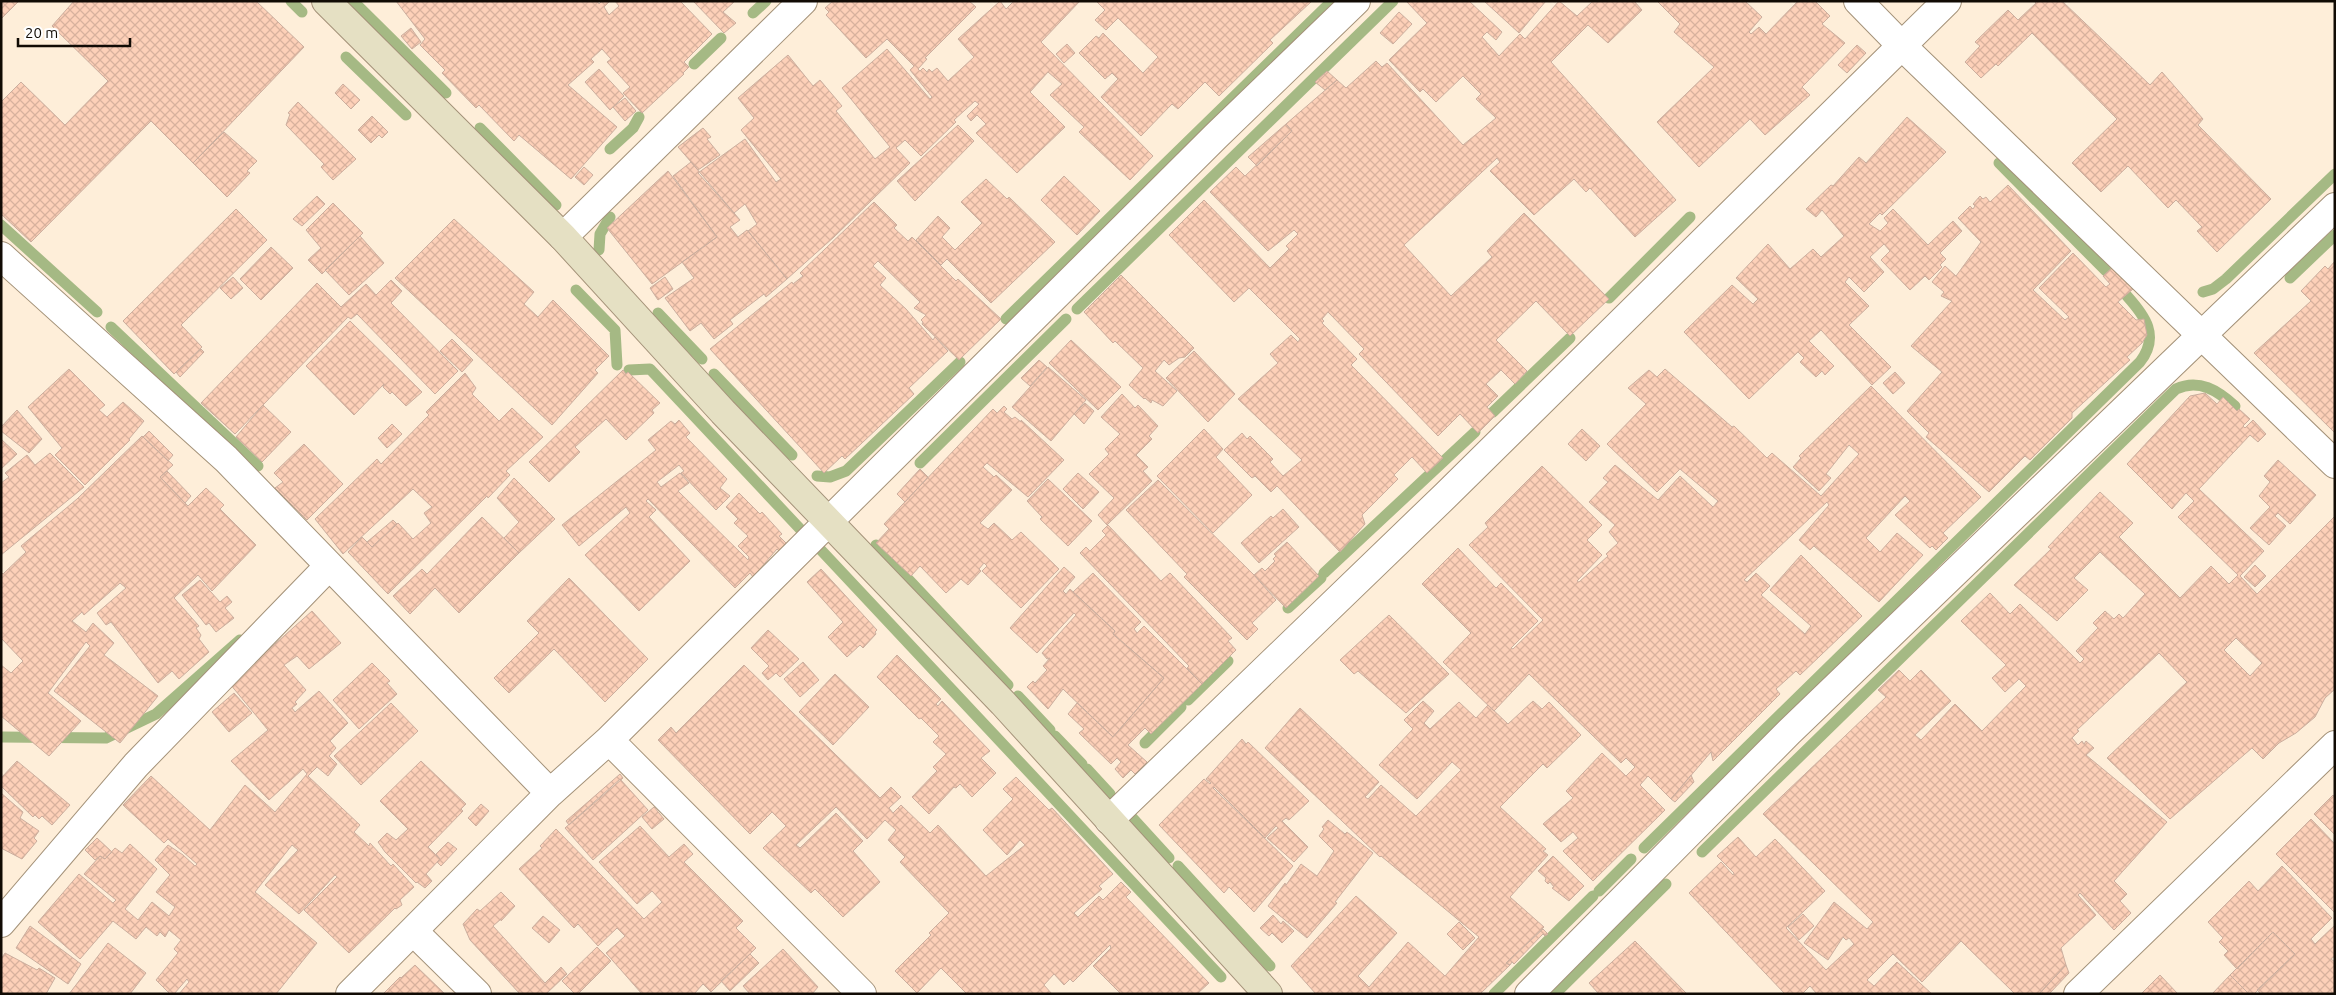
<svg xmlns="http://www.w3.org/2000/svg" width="2336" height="995" viewBox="0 0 2336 995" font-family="Ubuntu,sans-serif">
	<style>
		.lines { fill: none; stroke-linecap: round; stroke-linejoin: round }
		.stream { stroke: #a5b984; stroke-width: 11 }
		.building { fill: url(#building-cross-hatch); stroke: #cbae9e; fill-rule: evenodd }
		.minor-casing { stroke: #a49279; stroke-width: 30 }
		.secondary-casing { stroke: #a49279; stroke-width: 30 }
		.minor { stroke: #fff; stroke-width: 28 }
		.secondary { stroke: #e5e0c3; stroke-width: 28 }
	</style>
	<defs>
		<pattern id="building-cross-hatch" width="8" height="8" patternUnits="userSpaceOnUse" patternTransform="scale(1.25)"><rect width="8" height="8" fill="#fdd0b8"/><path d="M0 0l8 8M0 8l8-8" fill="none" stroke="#d8b19d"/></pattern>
	</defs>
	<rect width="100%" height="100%" fill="#feeed9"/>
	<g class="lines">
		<path class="stream" d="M291,1L302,12
			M353,1L446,93
			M753,13L766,1
			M346,57L406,115
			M694,64L721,38
			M480,128L556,205
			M610,149L633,128L639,117
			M1999,163L2106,271
			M1,225L97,312
			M599,250L600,234L610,217
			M2290,278L2335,235
			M576,290L615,330L617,365
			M2203,292L2213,289L2226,279L2335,174
			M1609,298L1690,217
			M1077,309L1393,1
			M658,313L702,359
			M1006,319L1332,1
			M111,327L258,466
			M629,370L650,369L802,531
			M714,374L792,455
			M1493,412L1570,338
			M920,463L1066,319
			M817,476L830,477L846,471L960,362
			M876,545L1008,685
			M820,549L1221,977
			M1324,573L1475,432
			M1288,608L1321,578
			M1018,696L1050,730
			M1188,700L1228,661
			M1055,736L1082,764
			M1,737L106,738L156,714L240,640
			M1145,743L1181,707
			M1087,769L1110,794
			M1127,812L1169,858
			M1644,848L2140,362C2160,336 2145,316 2127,296
			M1702,852L2176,389C2199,378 2218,391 2235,406
			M1178,866L1270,966
			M1599,891L1631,859
			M1494,994L1593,896
			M1555,994L1666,884"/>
	</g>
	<path class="building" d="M1,1H19L1,19Z
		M74,1H256L304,47L193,163L151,121L31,242L1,214V102L21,82L65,125L108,81L52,26Z
		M396,1H597L599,4L602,1H610L604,7L609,15L619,6L615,1H680L712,34L684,62L689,67L683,73L684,74L642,113L623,93L630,87L607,62L611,59L602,49L591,59L594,62L568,85L617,127L571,179L519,135L514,141L479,105L476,108L442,73L445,70L420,45L425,39Z
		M693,1H735L723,12L736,23L724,33Z
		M833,1H969L976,7L925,58L927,59L918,69L920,71L923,68L927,72L929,69L932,72L937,68L948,81L974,57L958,39L1000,1L1006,9L1014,1H1080L1041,42L1153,156L1130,180L1079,132L1084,127L1050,95L1062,84L1048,72L1030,92L1065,127L1017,173L976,133L986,124L977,115L971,121L967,116L979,104L975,101L954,120L956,122L921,156L905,140L896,148L910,163L834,237L787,279L748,231L757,224L745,204L734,213L698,173L745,139L776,182L781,179L741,130L754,118L738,98L788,55L813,86L820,80L842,106L836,111L875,159L890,147L842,88L887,49L930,99L932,97L910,70L914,66L887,39L866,58L826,15L829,12L825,8Z
		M1096,1H1312L1270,40L1273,43L1219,96L1205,82L1178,109L1172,104L1141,136L1101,97L1118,79L1112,73L1105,79L1079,53L1096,36L1099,38L1103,33L1143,73L1158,57L1118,18L1106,30L1095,20L1105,10Z
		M1406,1H1469L1502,32L1496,40L1487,32L1482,37L1499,56L1520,34L1525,39L1559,1L1577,16L1593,1H1634L1642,10L1608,43L1588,25L1551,62L1676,200L1635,237L1590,188L1586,192L1574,179L1534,215L1490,171L1500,162L1497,158L1404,245L1451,296L1492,257L1487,251L1524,213L1609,299L1570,336L1536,301L1496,340L1527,371L1515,384L1501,370L1486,384L1498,396L1487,407L1495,416L1478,433L1460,414L1438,436L1359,354L1364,349L1328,312L1322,319L1324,321L1322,323L1357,359L1351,365L1443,458L1427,473L1412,457L1394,475L1398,479L1362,515L1365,524L1340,552L1277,486L1271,492L1255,476L1252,478L1224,450L1242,433L1247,439L1250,436L1273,459L1270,462L1283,476L1302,460L1238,399L1278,363L1270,354L1291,335L1298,342L1300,339L1249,288L1234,302L1169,235L1204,200L1270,268L1289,249L1286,246L1298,234L1294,230L1268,251L1210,192L1236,167L1245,176L1292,131L1286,124L1337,80L1346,88L1376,61L1382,67L1387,63L1463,145L1496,118L1476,99L1481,94L1463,76L1436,102L1423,89L1420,92L1389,60L1427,23Z
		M1484,1H1546L1519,33Z
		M1657,1H1745L1762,17L1749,32L1751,34L1759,27L1766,34L1798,1H1815L1830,16L1822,24L1845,43L1802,87L1810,95L1765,135L1750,119L1699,167L1657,122L1714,67L1674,32L1680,24Z
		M2034,1H2062L2150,85L2162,72L2203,119L2198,125L2271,199L2217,252L2197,231L2202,227L2176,200L2168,208L2128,166L2101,192L2072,163L2117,119L2032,33L1998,66L1996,64L1981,78L1965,62L1980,46L1975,42L2008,10L2018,20L2036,3Z
		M1399,12L1412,24L1393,44L1380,33Z
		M411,28L421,42L412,49L401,36Z
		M1067,44L1075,53L1064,63L1056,54Z
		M1857,45L1866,53L1847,73L1838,65Z
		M599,69L624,96L610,110L585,82Z
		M1327,71L1337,80L1325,90L1315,82Z
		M343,84L360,100L351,109L335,93Z
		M625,98L636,111L625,121L613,107Z
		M298,102L356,159L333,180L321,167L324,164L286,125L290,114L288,113Z
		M372,116L388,132L382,138L379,135L371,143L358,130Z
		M1907,117L1946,152L1882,215L1880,213L1869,224L1880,231L1888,223L1884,218L1893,209L1928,245L1953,221L1962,231L1940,253L1946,259L1940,265L1942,267L1929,280L1925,276L1910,290L1881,260L1890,251L1884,244L1870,257L1884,272L1864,292L1849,277L1845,282L1869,306L1849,325L1891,367L1872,385L1821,330L1809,341L1834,366L1825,375L1822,371L1816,377L1800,362L1804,358L1798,352L1749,399L1684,332L1732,285L1753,304L1758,299L1736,278L1768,244L1790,269L1813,249L1821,257L1844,236L1822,210L1816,217L1806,209L1831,185L1833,186L1859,157L1866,163Z
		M1286,124L1292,131L1257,166L1248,157Z
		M958,125L974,141L915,201L897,181Z
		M703,128L711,137L707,139L720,155L698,170L678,147Z
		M224,132L257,161L247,171L250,173L227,197L193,163Z
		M691,162L740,220L730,227L738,237L747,230L787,279L766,297L764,294L730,320L733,324L714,339L701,323L690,331L665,298L694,278L682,262L717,237L673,176Z
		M584,167L593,175L584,185L575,177Z
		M668,171L717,237L652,284L607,228Z
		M1064,176L1100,211L1077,235L1041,200Z
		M986,179L1007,199L1009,197L1055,242L991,303L947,259L941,265L916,240L938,216L950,228L942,237L955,250L982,223L961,202Z
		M2008,185L2071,251L2033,290L2065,320L2069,317L2039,288L2073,253L2106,287L2110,284L2103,276L2115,265L2120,275L2133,289L2118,302L2136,320L2144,319L2147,335L2142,343L2127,357L2130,360L2072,413V418L2030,460L2025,456L1989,492L1926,437L1929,433L1907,411L1942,372L1911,346L1952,301L1941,296L1944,292L1932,282L1945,266L1956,276L1981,242L1958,218L1970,206L1973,209L1975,206L1973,204L1980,196L1983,199L1986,197L1990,202Z
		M317,196L325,204L302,226L293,219Z
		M874,202L897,225L894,228L908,241L912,237L956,281L958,279L1001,319L959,360L922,324L923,322L921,320L926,315L914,308L920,302L878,261L873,266L886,278L880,285L906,309L933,340L935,337L948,351L909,388L914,394L845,459L842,456L824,473L710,349L792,282L793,284L803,276L800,273Z
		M333,203L363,233L322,274L308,260L321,248L306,230Z
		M236,209L267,240L181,325L202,347L174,374L123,321Z
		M454,219L534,292L524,304L538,317L553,300L609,356L595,370L598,373L552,425L395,278Z
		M360,236L384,263L349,295L325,270Z
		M271,247L293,268L261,300L240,279Z
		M2335,261V433L2254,353L2311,301L2301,291L2325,266L2328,269Z
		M1121,275L1194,348L1185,357L1179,358L1169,365L1164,360L1155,371L1177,391L1163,406L1152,400L1151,403L1145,398L1144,399L1129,385L1143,368L1115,341L1113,343L1084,312Z
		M233,277L243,288L231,299L220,288Z
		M665,277L673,289L658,300L650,288Z
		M391,280L402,291L391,303L458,371L435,394L357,314L351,319L348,317L235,434L201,403L317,283L341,307L366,284L376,295Z
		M350,321L422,392L406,406L392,392L390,394L383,387L384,384L354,415L306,366Z
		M452,339L473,360L462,372L440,351Z
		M1071,340L1121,387L1098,410L1049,363Z
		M201,349L204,352L180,377L176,372Z
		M1194,351L1235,394L1208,422L1166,378Z
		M1039,360L1047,367L1030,386L1021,378Z
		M1048,367L1086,400L1051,441L1012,407Z
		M69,369L105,405L99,410L107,417L123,402L144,421L129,439L130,440L85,485L55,455L62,448L28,407Z
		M1665,369L1732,427L1734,426L1767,458L1772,453L1821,496L1859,454L1849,445L1826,474L1831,478L1819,491L1793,467L1801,458L1799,456L1871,386L1981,497L1943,533L1948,538L1936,550L1932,546L1930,548L1895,515L1910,501L1905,496L1866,538L1880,552L1897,533L1923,555L1879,602L1814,546L1810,550L1799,540L1829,505L1827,502L1744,580L1747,582L1756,573L1770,586L1761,595L1805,634L1811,626L1770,590L1801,555L1862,616L1800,675L1796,671L1776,689L1780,694L1713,761L1711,752L1671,799L1648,776L1640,785L1665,810L1593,881L1563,851L1578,838L1573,832L1561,842L1543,824L1573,798L1566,791L1602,753L1626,776L1635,767L1626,758L1621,763L1529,674L1494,711L1443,662L1471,633L1422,584L1458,548L1496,588L1501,583L1538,621L1511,648L1513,649L1543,620L1469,545L1488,527L1485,523L1542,466L1602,525L1587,540L1602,555L1577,581L1579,582L1608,556L1606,554L1618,543L1609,532L1615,525L1589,502L1608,482L1603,478L1615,465L1658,500L1680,476L1713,507L1718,501L1680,469L1657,492L1607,444L1646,404L1628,388L1649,370L1657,377Z
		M623,370L626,374L628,372L660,403L652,410L654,413L626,440L606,419L575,447L580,452L549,482L529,462Z
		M1895,372L1905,383L1893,394L1883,383Z
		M465,373L476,388L472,394L499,421L512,408L543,437L506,471L510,475L488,498L487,496L388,594L348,552L362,537L372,547L398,523L413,539L431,523L424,513L432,507L413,489L343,554L315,519L377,459L381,464L429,415L426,412Z
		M2205,393L2217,404L2223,397L2237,411L2239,409L2250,419L2243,426L2245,428L2253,420L2266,434L2258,442L2250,435L2199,489L2264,551L2240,576L2257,594L2335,516V689L2325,698L2315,717L2296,733L2279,743L2263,759L2252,748L2170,819L2107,758L2187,682L2159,653L2077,730L2079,731L2072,738L2078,745L2082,741L2084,744L2086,741L2094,748L2086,755L2167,822L2114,881L2127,894L2120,901L2131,913L2114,930L2080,893L2078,895L2096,915L2061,948L2066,965L2039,994H2015L1961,941L1922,982L1893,954L1867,980L1874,986L1897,962L1932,994H1817L1810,986L1802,994H1785L1689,893L1721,862L1733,875L1734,873L1717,856L1738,837L1756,857L1775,839L1825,891L1786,928L1826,970L1854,944L1849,938L1846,940L1843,937L1828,960L1804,943L1834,902L1867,929L1873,922L1763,814L1886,697L1878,690L1899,670L1910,681L1921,670L1951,701L1915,735L1921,740L1955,704L1982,731L2026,686L2019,679L2005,692L1992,678L2006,665L1961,621L1990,593L2010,614L2020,604L2080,663L2084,659L2076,651L2098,628L2093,623L2105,611L2114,619L2119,614L2123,618L2145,594L2100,552L2074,578L2088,590L2057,621L2014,585L2051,549L2048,547L2100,492L2133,523L2119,537L2180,598L2211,566L2229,584L2238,575L2178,517L2194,501L2186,493L2172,509L2127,464L2190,396ZM2236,638L2262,663L2250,676L2224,650Z
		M1122,394L1135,408L1138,405L1158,426L1149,436L1152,439L1136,455L1148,467L1143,471L1152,481L1107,525L1098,515L1114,498L1089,474L1109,454L1105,449L1120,434L1101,417Z
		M1085,403L1094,411L1084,424L1074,414Z
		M263,405L291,432L262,462L236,437Z
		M1004,406L1007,409L1004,412L1012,419L1015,417L1021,422V420L1064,460L1028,497L987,463L983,467L994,477L996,475L1012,490L980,523L988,529L994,523L1012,540L1021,532L1059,569L1021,608L982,571L987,566L984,563L979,569L981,571L968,585L961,579L946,593L920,566L911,576L876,543L889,529L884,524L993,409L997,413Z
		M17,410L42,439L29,453L1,431V427Z
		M679,420L690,433L686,437L727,479L720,488L730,496L716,510L681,473L684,471L679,465L657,482L661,487L680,473L689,483L678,491L748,560L749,557L738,546L748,536L734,523L738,519L726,507L739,493L760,514L762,512L782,534L779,536L787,544L779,551L777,549L753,577L750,573L735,588L648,499L646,501L656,510L649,517L690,561L639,611L585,555L630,513L626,507L579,546L562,525L656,450L648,440L671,421L675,424Z
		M392,424L402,434L387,448L378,438Z
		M1204,429L1223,449L1216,457L1252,495L1213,533L1157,476Z
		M1582,429L1600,446L1586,461L1568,444Z
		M149,431L173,455L168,461L143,437Z
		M142,436L173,465L160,477L188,506L206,488L224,505L220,509L256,545L212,591L198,575L174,598L199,626L196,628L201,635L199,639L209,652L179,679L172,671L158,683L111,622L106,625L97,613L126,588L120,583L84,615L82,612L72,621L86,632L93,623L114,643L104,655L158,696L120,743L54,691L90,646L86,642L48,693L81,721L49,756L1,716V665L11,673L23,661L1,638V572L3,574L26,552L21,546L77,499Z
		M1,439L17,454L1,469Z
		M304,444L343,484L307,520L275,488L283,482L274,473Z
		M50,453L84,487L1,555V483L9,477L5,473L27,455L35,465Z
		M2278,460L2316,495L2290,524L2278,513L2275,516L2286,526L2269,545L2250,528L2270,507L2259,496L2270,482L2264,476Z
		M920,469L928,477L905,502L897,494Z
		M167,471L191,496L185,503L160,477Z
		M1078,473L1099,492L1083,509L1063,489Z
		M514,478L555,519L519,553L504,538L519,522L497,498Z
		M1048,479L1092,521L1068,546L1040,519L1042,517L1027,501Z
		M1158,480L1254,575L1276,600L1252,623L1258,629L1247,640L1184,577L1187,574L1126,510Z
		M1283,509L1299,527L1259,563L1241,543L1271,516L1273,518Z
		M482,517L519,553L459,613L435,588L410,614L393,596L422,569L427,574Z
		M393,520L397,524L372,547L367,542Z
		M1108,525L1161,581L1170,573L1232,638L1228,641L1236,650L1202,684L1187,668L1189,666L1080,553L1086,547L1090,551L1106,535L1102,531Z
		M1287,542L1319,576L1286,608L1254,575L1262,568L1265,571L1275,561L1273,559L1276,556L1274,554Z
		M2255,565L2266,576L2255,587L2244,577Z
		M1064,567L1075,577L1063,591L1066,594L1070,589L1115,631L1113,634L1164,678L1113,737L1063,689L1048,709L1027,687L1033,681L1035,683L1047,670L1043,666L1050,658L1047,659L1042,653L1076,615L1074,613L1037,653L1010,628Z
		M821,569L877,630L875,632L876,634L863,648L860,645L847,657L828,637L843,622L807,582Z
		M1093,573L1141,622L1134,629L1137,633L1144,626L1202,684L1151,734L1145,728L1128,745L1147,762L1135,774L1131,770L1123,778L1115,769L1121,762L1117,758L1111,764L1079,733L1084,729L1068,714L1077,703L1113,737L1164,678L1113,634L1115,631L1073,592Z
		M569,578L648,659L605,702L554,649L509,693L494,678L539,633L527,621Z
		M200,580L220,602L227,596L232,602L225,608L234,618L216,632L209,623L206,625L182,595Z
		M312,611L341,643L309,669L297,656L284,665L306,690L295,702L297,704L292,708L295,712L319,691L348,723L330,741L336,748L329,756L337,764L328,776L317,767L308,776L360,825L354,832L369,846L370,843L391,866L393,864L414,887L400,900L402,905L396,909L395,908L349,953L304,910L337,877L335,875L299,914L265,885L298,850L292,845L255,892L317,943L276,994H179L189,982L187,979L174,994H170L156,980L178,953L174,949L181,940L169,930L165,937L160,932L157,936L146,927L136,939L113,921L80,959L38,922L79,874L113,903L116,900L84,874L100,856L105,859L115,848L122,853L130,844L157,869L125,909L138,920L152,902L169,916L175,907L156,892L170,875L155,860L168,845L183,855L195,866L197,864L168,839L164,843L123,805L151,776L210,830L245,785L275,812L307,774L303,769L269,800L231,761L268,730L230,684Z
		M1389,615L1449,674L1406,713L1358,671L1354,674L1340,660Z
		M768,630L799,659L780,677L776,673L768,680L762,673L769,666L751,648Z
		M897,655L941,699L936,704L938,706L942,701L990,751L981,758L996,773L972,797L960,784L956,788L954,787L929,814L912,797L937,771L933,767L946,754L933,742L939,736L921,718L919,719L877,677Z
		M803,662L819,680L800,697L784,679Z
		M372,663L390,681L387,683L397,694L359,729L333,700Z
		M744,665L880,798L891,787L901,797L889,808L893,813L901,805L930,833L938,825L986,876L1025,845L1020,840L1007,855L983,830L1013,799L1003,789L1016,777L1049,810L1052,808L1113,874L1099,886L1102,889L1074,913L1078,917L1099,896L1103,900L1121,882L1131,892L1126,897L1209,983L1197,994H1121L1093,966L1111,948L1110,945L1073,982L1070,979L1064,985L1054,974L1044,985L1052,994H967L941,968L917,993L895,971L931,935L929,933L949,913L900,862L905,857L888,840L896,830L885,820L867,839L836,807L796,845L800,848L836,813L863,841L853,851L880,882L843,917L815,889L811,893L763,848L786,826L772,812L750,834L658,740L671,727L676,733Z
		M835,674L869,707L833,745L799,712Z
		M234,693L252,713L229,732L212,712Z
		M1423,701L1434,711L1424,723L1430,729L1459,702L1476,718L1488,705L1508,724L1533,701L1542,709L1549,702L1581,735L1547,768L1543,764L1500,807L1546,849L1543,851L1548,855L1510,897L1544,927L1506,963L1510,965L1480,994H1316L1291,966L1356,896L1397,933L1358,976L1369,987L1408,942L1445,976L1479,937L1381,856L1380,857L1265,748L1300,708L1379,782L1365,797L1368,799L1381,785L1416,816L1461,770L1452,762L1417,799L1379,765L1413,729L1404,720Z
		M391,703L418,731L361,785L334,756Z
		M1242,739L1246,744L1248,742L1309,801L1289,820L1286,818L1282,821L1308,847L1294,862L1267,838L1278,828L1276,826L1265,838L1214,787L1213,788L1293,866L1254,912L1229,887L1224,893L1159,825L1204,779L1210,784L1211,783L1206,779Z
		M17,761L70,805L52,825L42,816L39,819L35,815L33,817L1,786V778Z
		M421,761L466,804L461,809L463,811L428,847L440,859L426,874L432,881L425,888L417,882L416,883L385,852L378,842L387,833L396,840L408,829L380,801Z
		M620,774L623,778L569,825L566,821Z
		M1691,775L1694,782L1675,802L1671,799Z
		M620,779L648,810L593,860L565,828Z
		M1,793L23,812L20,818L39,831L34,838L37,841L22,859L1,848Z
		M2333,795L2335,797V835L2314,814Z
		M481,804L489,811L476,826L468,818Z
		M654,807L664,819L652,829L642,817Z
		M2311,819L2335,844V913L2276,854Z
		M1328,820L1345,834L1347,832L1373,853L1335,902L1337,903L1307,938L1268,906L1285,883L1286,885L1301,864L1317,876L1334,851L1319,836L1324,829L1322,827Z
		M640,826L669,857L684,844L693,854L684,862L743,921L736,928L756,948L711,992L703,984L694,994H642L606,953L625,936L617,928L598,946L578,924L574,928L519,869L542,848L540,846L556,829L644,919L662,902L652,891L637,904L599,862Z
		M97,838L112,852L105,859L100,856L95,860L85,850Z
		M448,842L457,849L441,866L437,862L440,859L436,854Z
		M1553,856L1584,886L1569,901L1552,888L1554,887L1550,882L1548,884L1545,881L1546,878L1538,871Z
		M2282,866L2332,918L2311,939L2315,944L2335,925V956L2331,959L2335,962V994H2261L2257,990L2295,954L2273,932L2237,969L2224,955L2228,951L2219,942L2223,938L2208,922L2249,881L2258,891Z
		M501,892L515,906L501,921V919L493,926L545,983L561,967L567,974L546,994H520L470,940L463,924L477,909L480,911Z
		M1803,914L1814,926L1799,940L1788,927Z
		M1273,915L1281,924L1283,921L1294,931L1282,943L1272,933L1269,936L1260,928Z
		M543,916L560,930L549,943L532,928Z
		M1459,922L1475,938L1463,950L1447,934Z
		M30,926L81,964L68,984L16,948Z
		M1543,929L1548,934L1545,936L1543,934L1514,964L1512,962L1510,965L1506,963Z
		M2273,932L2295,954L2254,994H2249L2230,975Z
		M1635,941L1687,994H1599L1589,983Z
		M108,943L146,973L130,994H69Z
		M597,947L611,961L578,994H575L562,981Z
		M783,949L818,987L812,994H750L743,986Z
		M5,953L37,970L39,968L55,978L46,994H1V959Z
		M750,954L759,963L730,991L721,981Z
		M415,965L445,994H383L400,977L401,978Z
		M2066,965L2069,973L2049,994H2039Z
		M2160,975L2178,994H2141Z
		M2230,975L2249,994H2212Z"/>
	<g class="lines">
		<defs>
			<path id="minor" d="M1858,1L1901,45L2335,464
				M563,237L803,1
				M1,256L226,459L550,793
				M609,740L862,994
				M1109,820L1446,495L1947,1
				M1,923L136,765L329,566
				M413,931L477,994
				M350,994L550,793L609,740L1216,136L1356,1
				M1529,994L1789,732L2335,207
				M2078,994L2335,745"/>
			<path id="secondary" d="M326,1L563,237L723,412L1003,703L1268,994"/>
		</defs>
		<use href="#minor" class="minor-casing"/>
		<use href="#secondary" class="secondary-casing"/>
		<use href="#minor" class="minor"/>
		<use href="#secondary" class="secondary"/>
	</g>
	<rect width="2336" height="995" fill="none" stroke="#110b04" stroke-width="5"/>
	<path d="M18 38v8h112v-8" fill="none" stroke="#110b04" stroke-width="2.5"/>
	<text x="25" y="38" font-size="15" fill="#110b04" stroke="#ffffff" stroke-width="4" paint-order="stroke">20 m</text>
</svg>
